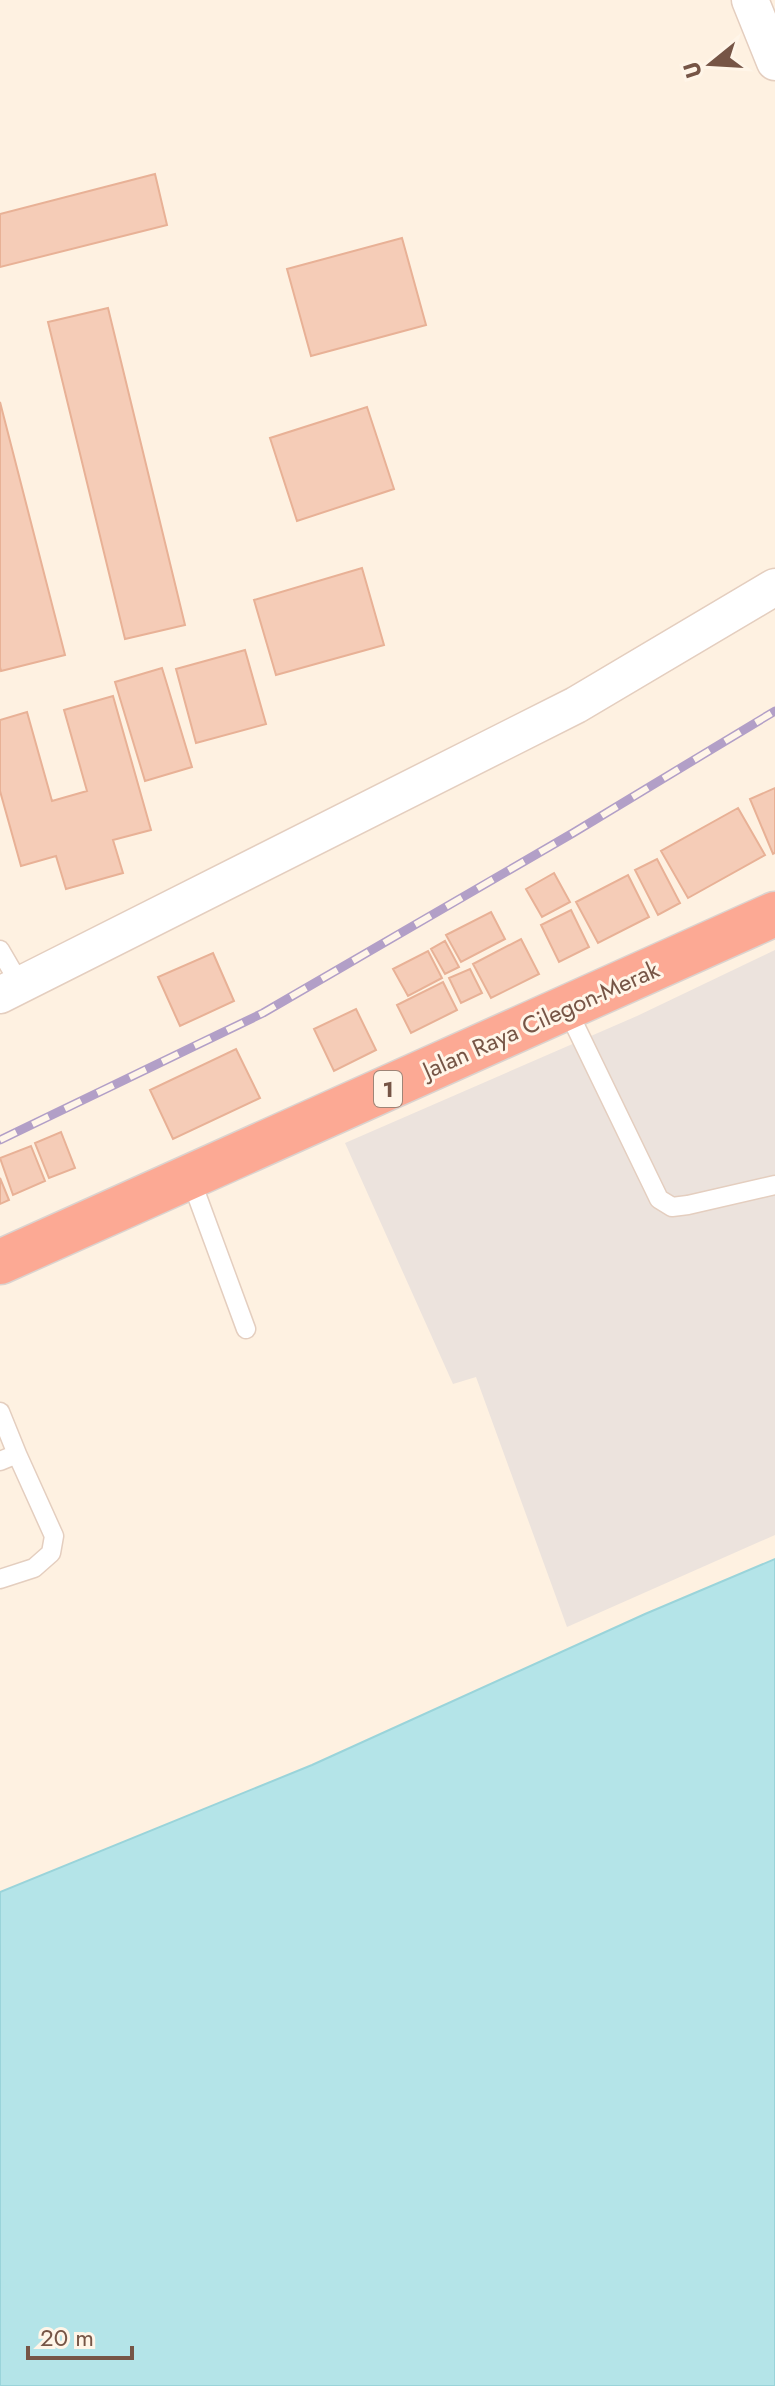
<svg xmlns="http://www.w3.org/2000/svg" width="775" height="2386" viewBox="0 0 775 2386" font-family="Jost,sans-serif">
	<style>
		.industrial { fill: #ece3dd }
		.water { fill: #b4e4e8; stroke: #9ad4da; stroke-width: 2 }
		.building { fill: #f5ccb7; stroke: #e8b196; stroke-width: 2 }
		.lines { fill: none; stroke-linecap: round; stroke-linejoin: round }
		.lane-casing { stroke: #e4cebf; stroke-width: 21 }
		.street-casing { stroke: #e4cebf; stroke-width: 39 }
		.highway-casing { stroke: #dbd3cf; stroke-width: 47 }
		.lane { stroke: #fff; stroke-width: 18 }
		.street { stroke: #fff; stroke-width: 36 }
		.highway { stroke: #fca994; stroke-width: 44 }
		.rail-casing { stroke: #b29fc7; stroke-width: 9 }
		.rail { stroke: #fff5e8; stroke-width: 6; stroke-dasharray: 18; stroke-linecap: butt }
		.labels { text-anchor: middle; stroke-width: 6; stroke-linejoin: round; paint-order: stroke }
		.shield { fill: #fff5e8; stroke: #9f8577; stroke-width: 2 }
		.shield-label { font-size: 22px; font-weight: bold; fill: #765546 }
		.street-label { font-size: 24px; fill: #765546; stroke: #fff5e8 }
	</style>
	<rect width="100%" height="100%" fill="#fef1e1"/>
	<path class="industrial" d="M775,950V1535L567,1627L476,1377L453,1384L345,1143L637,1016Z"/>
	<path class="water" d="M775,1559V2386H0V1892L312,1765L645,1614Z"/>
	<path class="building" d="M155,174L167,225L0,267V214Z
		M402,238L426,325L311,356L287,269Z
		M108,308L185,625L125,639L48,322Z
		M0,402L65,655L1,671L0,667Z
		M367,407L394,489L297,521L270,438Z
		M362,568L384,645L276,675L254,600Z
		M245,650L266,724L196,743L176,669Z
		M162,668L192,767L145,781L115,682Z
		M113,696L151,830L113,840L123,873L66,889L56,856L21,866L0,791V720L27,712L52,801L87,791L64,710Z
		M775,788V853L773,854L750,799Z
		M738,808L765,855L688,898L661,851Z
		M657,859L680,903L658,915L635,870Z
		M554,873L570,902L542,917L526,889Z
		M628,875L649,917L598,943L576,902Z
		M571,910L589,947L559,962L541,925Z
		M491,912L505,939L461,962L446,935Z
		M521,939L539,974L491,998L473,964Z
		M445,941L459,967L445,974L431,949Z
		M428,951L442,978L408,996L393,969Z
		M213,953L234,1001L180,1026L158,977Z
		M470,969L482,993L461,1003L449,978Z
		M443,982L457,1010L411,1033L397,1005Z
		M356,1009L376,1050L334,1071L314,1029Z
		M236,1049L260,1098L173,1139L150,1090Z
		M61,1132L75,1168L49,1178L35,1143Z
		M31,1146L45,1181L13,1195L0,1158Z
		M0,1178L9,1200L0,1204Z"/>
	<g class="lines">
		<defs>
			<path id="lane" d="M0,950L21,986
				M567,1009L659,1199L672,1207L688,1205L775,1185
				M190,1177L246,1329
				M0,1412L17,1454L0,1461
				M0,1579L34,1568L51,1553L54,1536L17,1454"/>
			<path id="street" d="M750,0L775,62
				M0,995L576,705L775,587"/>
			<path id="highway" d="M0,1262L775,914"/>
		</defs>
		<use href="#lane" class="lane-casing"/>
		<use href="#street" class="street-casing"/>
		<use href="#highway" class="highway-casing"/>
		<use href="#lane" class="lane"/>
		<use href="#street" class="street"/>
		<use href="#highway" class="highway"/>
		<defs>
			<path id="rail" d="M0,1140L263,1013L573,833L775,711"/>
		</defs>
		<use href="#rail" class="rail-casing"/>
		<use href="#rail" class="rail"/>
	</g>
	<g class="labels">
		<rect class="shield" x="374" y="1071" width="28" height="36" rx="6"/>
		<g class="shield-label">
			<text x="388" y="1097">1</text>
		</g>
		<g class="street-label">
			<text transform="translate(541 1020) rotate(-24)" y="8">Jalan Raya Cilegon-Merak</text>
		</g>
	</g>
	<g transform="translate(711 64) rotate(252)" stroke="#fff5e8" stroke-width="6" paint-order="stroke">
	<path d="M0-6L14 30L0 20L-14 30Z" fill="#765546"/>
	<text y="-12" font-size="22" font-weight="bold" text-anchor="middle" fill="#765546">U</text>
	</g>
	<path d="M28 2346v12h104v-12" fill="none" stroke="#765546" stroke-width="4"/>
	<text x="40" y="2346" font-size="24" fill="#765546" stroke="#fff5e8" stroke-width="6" paint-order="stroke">20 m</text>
</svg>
